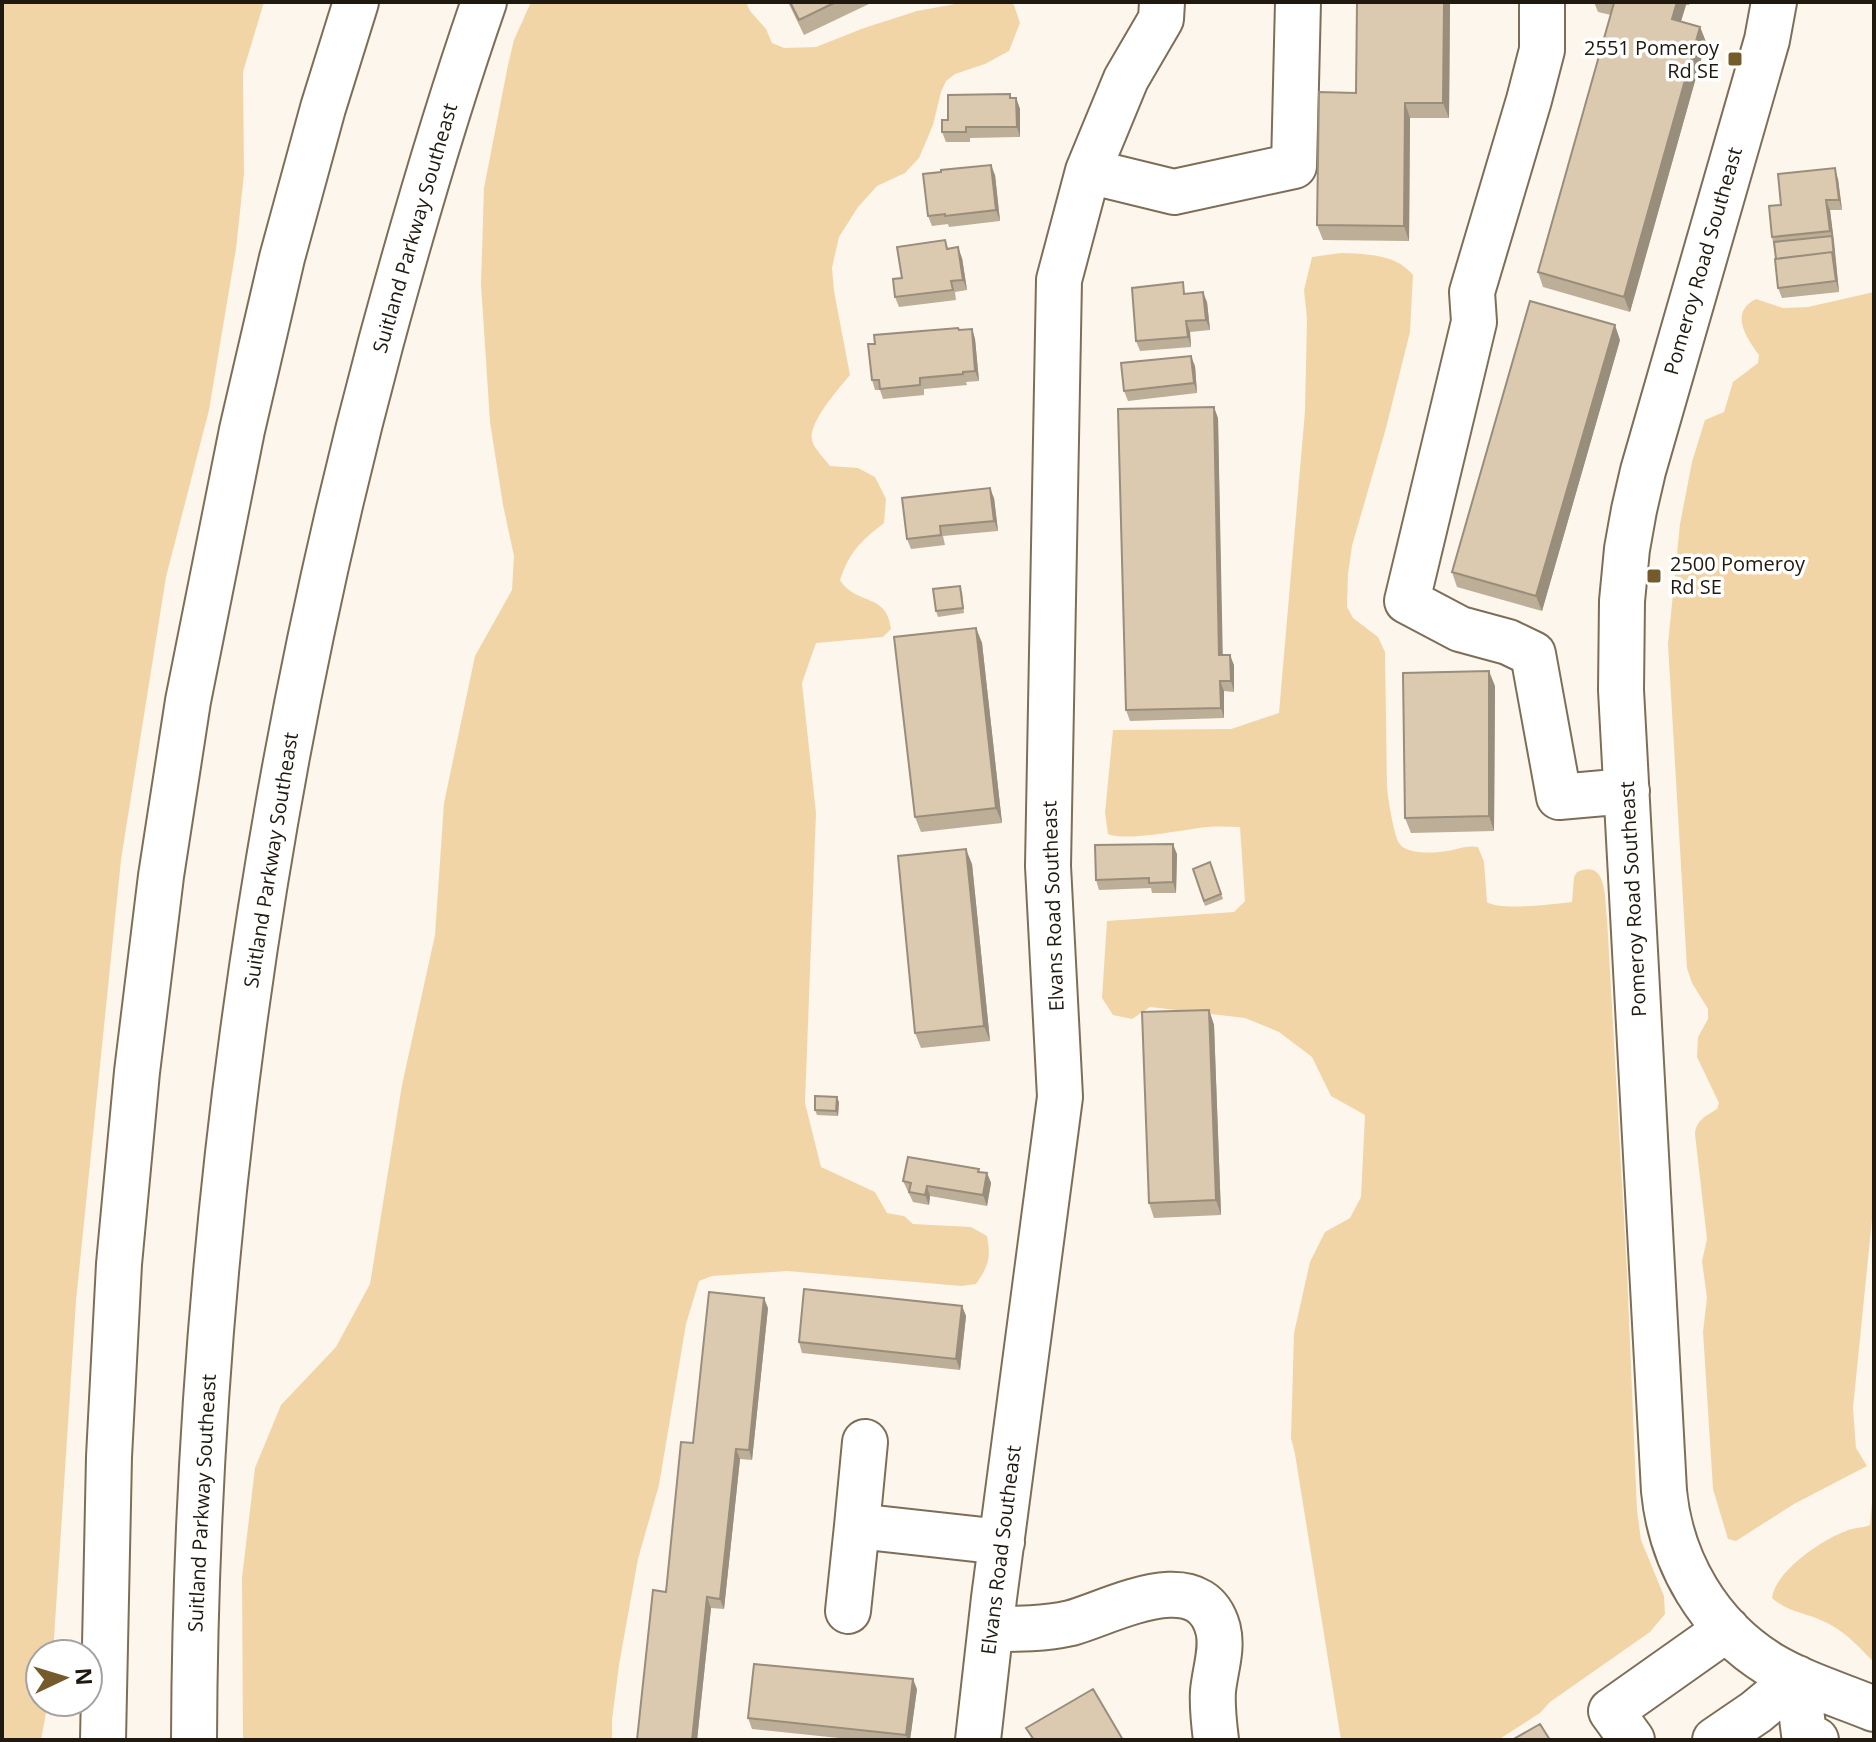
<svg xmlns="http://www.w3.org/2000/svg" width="1876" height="1742" viewBox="0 0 1876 1742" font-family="'Open Sans',sans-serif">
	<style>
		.green { fill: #f2d5a7 }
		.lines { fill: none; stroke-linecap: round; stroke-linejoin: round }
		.minor-casing { stroke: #7e6e57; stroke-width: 48 }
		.highway-casing { stroke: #7e6e57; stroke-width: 48 }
		.minor { stroke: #fff; stroke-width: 44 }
		.highway { stroke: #fff; stroke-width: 44 }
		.wall { fill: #bcae97 }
		.shaded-wall { fill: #998d7b }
		.building { fill: #dbcab0; stroke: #998d7b; stroke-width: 2 }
		.poi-dot { fill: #755a2c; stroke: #fff; stroke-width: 3 }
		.labels { text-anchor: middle; stroke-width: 7; stroke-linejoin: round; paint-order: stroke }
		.poi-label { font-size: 20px; fill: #1f190f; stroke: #fff; text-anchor: end }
		.street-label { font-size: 20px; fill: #1f190f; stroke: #fff }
	</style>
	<rect width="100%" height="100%" fill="#fdf6ec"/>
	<path class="green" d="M2,2H264L243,72L244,174L236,249L209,410L166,577L121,860L76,1301L53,1654H40V1702H48L41,1740H2Z
		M531,2H746L750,11L766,29L772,43L784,48L816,47L864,28L917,11L966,2H1009L1014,5L1020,23L1009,51L985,64L955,74L946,81L941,92L933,125L919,158L905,173L877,186L858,207L839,237L832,268L834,291L850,375C839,388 808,423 812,440C814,449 825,459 830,466L858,468L875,477L886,499L884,523C860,542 850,551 840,580C856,606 887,592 891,629L883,637L816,643L802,683L816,813L805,1103L821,1167L875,1192L887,1213L904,1216L913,1224L971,1227L987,1236C991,1257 989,1266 976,1284L961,1286L787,1271L712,1276L699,1281L686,1324L659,1485L638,1559L619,1665L612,1720V1740H243L242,1578L255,1468L281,1405L336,1347L370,1284L402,1085L435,935L444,803L475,656L512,590L514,556L503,505L490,422L481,284L484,188L508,65L514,40Z
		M1341,253C1367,254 1396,254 1413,275L1410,332L1386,428L1352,546L1348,574L1347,607L1353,618L1378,637L1385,652L1387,787C1388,799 1394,835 1399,843C1406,855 1435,853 1447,851C1458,849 1467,845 1478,847L1484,862L1487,902C1500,911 1554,904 1572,902L1574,877L1577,872C1608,859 1604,897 1607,918L1627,1271L1637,1510L1641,1540L1664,1596L1665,1614L1650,1632L1550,1702L1540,1713L1498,1740H1341L1295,1454L1291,1438L1294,1333L1310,1262L1325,1232L1350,1218L1361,1197L1365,1115L1331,1096L1312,1057L1279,1032L1245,1018L1150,1007L1132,1019L1113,1015L1102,998L1107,921L1234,912L1245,901L1240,827C1229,827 1219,826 1208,827C1185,829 1127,842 1108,834L1105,813L1113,730L1231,729L1279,713L1305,411L1307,319L1304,290L1312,257Z
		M1874,292V1200L1853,1408L1856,1448L1867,1466L1794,1504L1736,1541L1728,1539L1713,1489L1703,1332L1707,1298L1702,1261L1707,1239L1695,1134C1696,1120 1706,1116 1717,1109L1719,1103L1697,1057L1698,1037L1708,1019V1009L1692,983L1687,968L1668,644L1680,524L1692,462L1705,420L1724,412L1733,382L1758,363L1759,355C1746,338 1729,312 1756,299L1783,308L1808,307Z
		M1872,1502H1874V1662C1857,1646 1848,1633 1825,1622C1807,1613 1787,1612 1772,1598C1775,1572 1821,1540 1846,1531C1854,1527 1861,1529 1870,1525Z"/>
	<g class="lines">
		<defs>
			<path id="minor" d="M1542,2V50L1529,100L1472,292L1474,322L1407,601L1460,629L1508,642L1533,654L1559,797L1627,791
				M1774,2L1767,40L1643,471L1634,510L1627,549L1622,601L1621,690L1664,1491C1671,1562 1709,1627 1771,1665C1803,1684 1840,1695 1874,1709
				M1088,171L1174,192L1294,166L1298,2
				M865,1442L857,1526L1002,1542
				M848,1611L857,1526
				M991,1629C1018,1629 1044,1629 1071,1623C1111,1612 1200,1562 1218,1629C1223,1649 1215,1670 1213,1691C1212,1706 1214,1724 1216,1740
				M978,1740L994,1598L1060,1097L1048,866L1059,280L1088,171L1126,79L1161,19L1162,2
				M1632,1740L1611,1711L1727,1629
				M1715,1740L1756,1712L1797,1678L1804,1734L1816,1740"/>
			<path id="highway" d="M103,1740L109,1457L119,1264L137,1072L161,876L188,701L242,430L282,258L323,108L356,2
				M194,1740C196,1269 259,797 381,342C412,228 445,114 484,2"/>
		</defs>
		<use href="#minor" class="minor-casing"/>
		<use href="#highway" class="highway-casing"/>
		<use href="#minor" class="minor"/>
		<use href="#highway" class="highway"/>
	</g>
	<path class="wall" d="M788,2H873L804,35Z
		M1450,2L1449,118H1410L1409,241L1323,240L1317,225L1356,93Z
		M1594,2H1690L1689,5H1686L1681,21L1700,27L1706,42L1630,312L1543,287L1538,272L1611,15L1598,12Z
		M1012,98H1016L1020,109V137L970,138V142H946L942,132L948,120Z
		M995,175L1000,221L949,227L948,224L932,226L928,216Z
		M1838,179L1842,210H1830L1839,292L1782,298L1778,288L1776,259L1772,237L1781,205Z
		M945,240L948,249L962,258L967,290L955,292L956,300L899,307L895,297L902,278Z
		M1187,293L1207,302L1210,330L1190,332L1191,347L1140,351L1136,341Z
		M972,329L975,339L979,381L966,382L967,385L924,389V395L883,399L880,390H875L872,380L959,330Z
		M1620,340L1542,611L1457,587L1452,572Z
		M1195,366L1197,393L1128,401L1124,391Z
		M1218,418L1222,655L1234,665V692L1224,691V718L1130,721L1126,710Z
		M994,498L998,531L943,536L945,545L911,549L907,539Z
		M962,591L964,613L938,617L936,611Z
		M976,628L982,643L1002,823L921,832L915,817Z
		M1495,686L1494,831L1411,833L1405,818Z
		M1177,854L1176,893H1152L1151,888L1099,890L1096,880Z
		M1210,862L1223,899L1205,906L1193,869Z
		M972,864L990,1041L921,1048L915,1033Z
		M1209,1010L1214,1025L1221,1215L1154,1218L1149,1203Z
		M839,1102L838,1116L817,1115L815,1110Z
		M980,1172L987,1173L991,1183L987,1206L930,1196L929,1205L913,1202L903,1181Z
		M962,1306L966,1316L960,1370L802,1353L799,1342Z
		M768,1308L752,1460L740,1459L724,1609L711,1608L697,1740H637L693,1443Z
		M917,1689L910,1740H858L752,1729L748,1718Z"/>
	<path class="shaded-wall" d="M1444,2H1450L1449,118L1443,103Z
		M1677,2H1685L1686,5L1677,34L1672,19Z
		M1700,27L1706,42L1630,312L1624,297Z
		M1016,98L1020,109V137L1017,127Z
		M1405,103L1410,118L1409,241L1404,226Z
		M991,165L995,175L1000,221L996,210Z
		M1835,168L1838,179L1842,210L1839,200Z
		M1826,200L1830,210L1834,241L1830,231Z
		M1832,236L1834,241L1839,292L1836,281Z
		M958,247L962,258L967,290L963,280Z
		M1203,292L1207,302L1210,330L1206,320Z
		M1186,321L1190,332L1191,347L1188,337Z
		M1615,325L1620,340L1542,611L1536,596Z
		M972,329L975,339L979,381L975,371Z
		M1191,356L1195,366L1197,393L1194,383Z
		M1214,407L1218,418L1223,665L1219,655Z
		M990,488L994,498L998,531L994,521Z
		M976,628L982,643L1002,823L996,808Z
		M1230,655L1234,665V692L1231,681Z
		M1489,671L1495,686L1494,831L1489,816Z
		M1220,681L1224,691V718L1221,708Z
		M1173,844L1177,854L1176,893L1173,882Z
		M966,849L972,864L990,1041L984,1026Z
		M1209,1010L1214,1025L1221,1215L1216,1200Z
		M837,1097L839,1102L838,1116L836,1111Z
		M987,1173L991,1183L987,1206L983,1195Z
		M927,1186L930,1196L929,1205L925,1195Z
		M764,1298L768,1308L752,1460L749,1450Z
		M962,1306L966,1316L960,1370L956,1359Z
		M736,1449L740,1459L724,1609L720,1599Z
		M707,1597L711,1608L697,1740H692Z
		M913,1679L917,1689L910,1740H908L906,1735Z"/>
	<path class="building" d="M790,2H836L799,20Z
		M1357,2H1444L1443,103H1405L1404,226L1317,225L1319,92L1356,93Z
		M1611,2H1677L1672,19L1700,27L1624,297L1538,272L1614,3Z
		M1010,94V98H1016L1017,127H966V132H942V120H948V95Z
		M991,165L996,210L945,216V214L928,216L923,174L941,172V170Z
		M1835,168L1839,200H1826L1830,231L1772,237L1769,206L1781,205L1778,174Z
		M1832,236L1834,257L1832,252L1776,259L1774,242Z
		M945,240L947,249L958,247L963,280L951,281L953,290L895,297L893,279L902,278L897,247Z
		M1832,252L1836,281L1778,288L1775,259Z
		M1183,282L1184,294L1203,292L1206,320L1186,321L1188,337L1136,341L1132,288Z
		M1530,301L1615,325L1536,596L1452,572Z
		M958,328L959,330L972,329L975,371L963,372V374L920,378V385L880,389L879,380H872L868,344H875L874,335Z
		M1191,356L1194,383L1124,391L1121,363Z
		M1214,407L1219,655H1230L1231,681H1220L1221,708L1126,710L1118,409Z
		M990,488L994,521L940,526L941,535L907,539L902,498Z
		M960,586L963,608L936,611L933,589Z
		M976,628L996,808L915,817L894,637Z
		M1489,671V816L1405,818L1403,673Z
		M1173,844V882L1149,883V878L1096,880L1095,845Z
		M966,849L984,1026L915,1033L898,856Z
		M1210,862L1221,894L1204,901L1193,869Z
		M1209,1010L1216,1200L1149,1203L1142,1012Z
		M815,1096L837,1097L836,1111L815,1110Z
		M908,1157L979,1169L978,1172L987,1173L983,1195L927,1186L925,1195L909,1192L911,1183L903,1181Z
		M804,1289L962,1306L956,1359L799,1342Z
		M709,1292L764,1298L749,1450L736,1449L720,1599L707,1597L692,1740H637L653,1590L666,1592L681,1442L693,1443Z
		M754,1664L913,1679L906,1735L748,1718Z
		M1093,1689L1123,1740H1034L1026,1728Z
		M1540,1724L1550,1740H1512Z"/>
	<g class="poi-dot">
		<rect x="1727" y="51" width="16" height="16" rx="4"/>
		<rect x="1646" y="568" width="16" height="16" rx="4"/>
	</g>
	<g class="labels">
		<g class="poi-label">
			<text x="1719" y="55">2551 Pomeroy<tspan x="1719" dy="23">Rd SE</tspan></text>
			<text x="1670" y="571" text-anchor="start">2500 Pomeroy<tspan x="1670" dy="23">Rd SE</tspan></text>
		</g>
		<g class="street-label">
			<text transform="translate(415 228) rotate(-74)" y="7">Suitland Parkway Southeast</text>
			<text transform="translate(1703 261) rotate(-74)" y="7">Pomeroy Road Southeast</text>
			<text transform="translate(271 860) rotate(-81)" y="7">Suitland Parkway Southeast</text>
			<text transform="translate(1633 899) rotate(-93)" y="7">Pomeroy Road Southeast</text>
			<text transform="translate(1053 906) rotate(-92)" y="7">Elvans Road Southeast</text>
			<text transform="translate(202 1503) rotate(-87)" y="7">Suitland Parkway Southeast</text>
			<text transform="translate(1001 1550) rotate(-83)" y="7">Elvans Road Southeast</text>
		</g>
	</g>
	<rect width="1876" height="1742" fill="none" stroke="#1f190f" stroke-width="8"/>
	<g transform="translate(64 1678) rotate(86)"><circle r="38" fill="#ffffff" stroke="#a5a39f" stroke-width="2"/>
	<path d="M0-6L14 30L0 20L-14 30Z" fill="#755a2c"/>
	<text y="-12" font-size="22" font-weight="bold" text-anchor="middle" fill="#1f190f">N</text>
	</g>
</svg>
